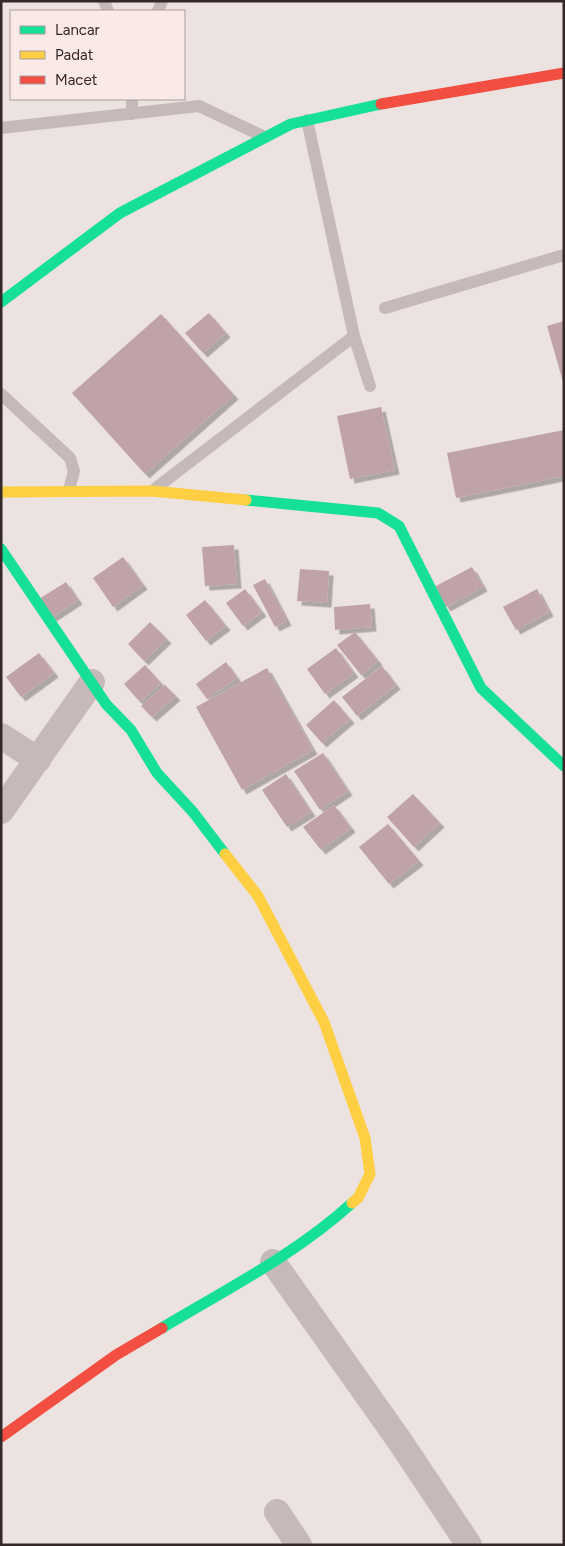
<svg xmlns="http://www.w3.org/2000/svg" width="565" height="1546" viewBox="0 0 565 1546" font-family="Figtree,sans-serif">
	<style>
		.building { fill: #bfa3a6; filter: url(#shadow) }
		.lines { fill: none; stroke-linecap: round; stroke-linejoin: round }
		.lane { stroke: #c5bab9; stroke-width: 12 }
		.street { stroke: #c5bab9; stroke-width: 26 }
		.fast { stroke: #16e098; stroke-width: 11 }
		.slow { stroke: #ffcf43; stroke-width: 11 }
		.jam { stroke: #f24e42; stroke-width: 11 }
	</style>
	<defs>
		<filter id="shadow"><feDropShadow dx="4.5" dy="4.5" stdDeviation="0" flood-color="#0004"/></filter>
	</defs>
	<rect width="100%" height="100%" fill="#ece2e0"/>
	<path class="building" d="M209,313L226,333L203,353L185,333Z
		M161,314L234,395L145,474L72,393Z
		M564,321V381L563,382L547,326Z
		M381,407L395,470L350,479L337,416Z
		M564,430V476L456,498L447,453Z
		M234,545L237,584L205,586L202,547Z
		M123,557L143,585L113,607L93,578Z
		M472,567L483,587L446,607L434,587Z
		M300,569L329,571L327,603L297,601Z
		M265,579L287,621L275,627L253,585Z
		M66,582L78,600L52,617L39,599Z
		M245,589L262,612L243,626L226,603Z
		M537,589L549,612L516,630L503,607Z
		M205,600L226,626L206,641L186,615Z
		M370,604L372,627L335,630L334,607Z
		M150,622L167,639L144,661L128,644Z
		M355,632L378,661L361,675L337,645Z
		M336,648L354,673L325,694L307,669Z
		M39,653L54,673L21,697L6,677Z
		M226,662L237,678L207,699L196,684Z
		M145,665L161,683L140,702L124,684Z
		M382,666L396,685L357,716L342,697Z
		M267,668L313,750L242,790L196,707Z
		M165,685L176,696L152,717L141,706Z
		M334,700L350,719L322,743L306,725Z
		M323,753L348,791L320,810L294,771Z
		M286,774L311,812L287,827L262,790Z
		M413,794L440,823L414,847L387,817Z
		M334,805L351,828L321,850L303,827Z
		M388,824L419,861L389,884L359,847Z"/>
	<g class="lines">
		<path class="lane" d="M104,1L108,11
			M158,11L162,1
			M132,114V99
			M307,120L354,336L370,386
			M1,128L199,106L265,137
			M385,308L564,255
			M1,394L70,458L74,471L69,490
			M156,488L354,336"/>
		<path class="street" d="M1,736L38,760
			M1,811L92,682
			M273,1262L399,1440L469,1545
			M277,1512L299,1545"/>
		<path class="fast" d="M1,302L120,213L291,124L381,104
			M246,500L378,513L399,526L481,688L564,766
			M1,549L106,704L131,730L157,773L193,812L225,854
			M162,1328C227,1289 296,1254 352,1203"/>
		<path class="slow" d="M1,492L152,491L246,500
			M225,854L258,896L324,1022L365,1138L370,1174L358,1198L352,1203"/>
		<path class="jam" d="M381,104L564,73
			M1,1437L116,1355L162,1328"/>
	</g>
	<rect width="565" height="1546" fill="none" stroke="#352829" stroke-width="5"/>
	<rect x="10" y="10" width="175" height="90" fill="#f9eae8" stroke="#ab9c9c"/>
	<rect x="20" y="26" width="25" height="8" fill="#16e098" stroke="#ab9c9c"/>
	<text x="55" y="35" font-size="15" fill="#352829">Lancar</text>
	<rect x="20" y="51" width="25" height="8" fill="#ffcf43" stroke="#ab9c9c"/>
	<text x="55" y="60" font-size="15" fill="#352829">Padat</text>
	<rect x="20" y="76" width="25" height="8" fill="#f24e42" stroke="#ab9c9c"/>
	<text x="55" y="85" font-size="15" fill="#352829">Macet</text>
</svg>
